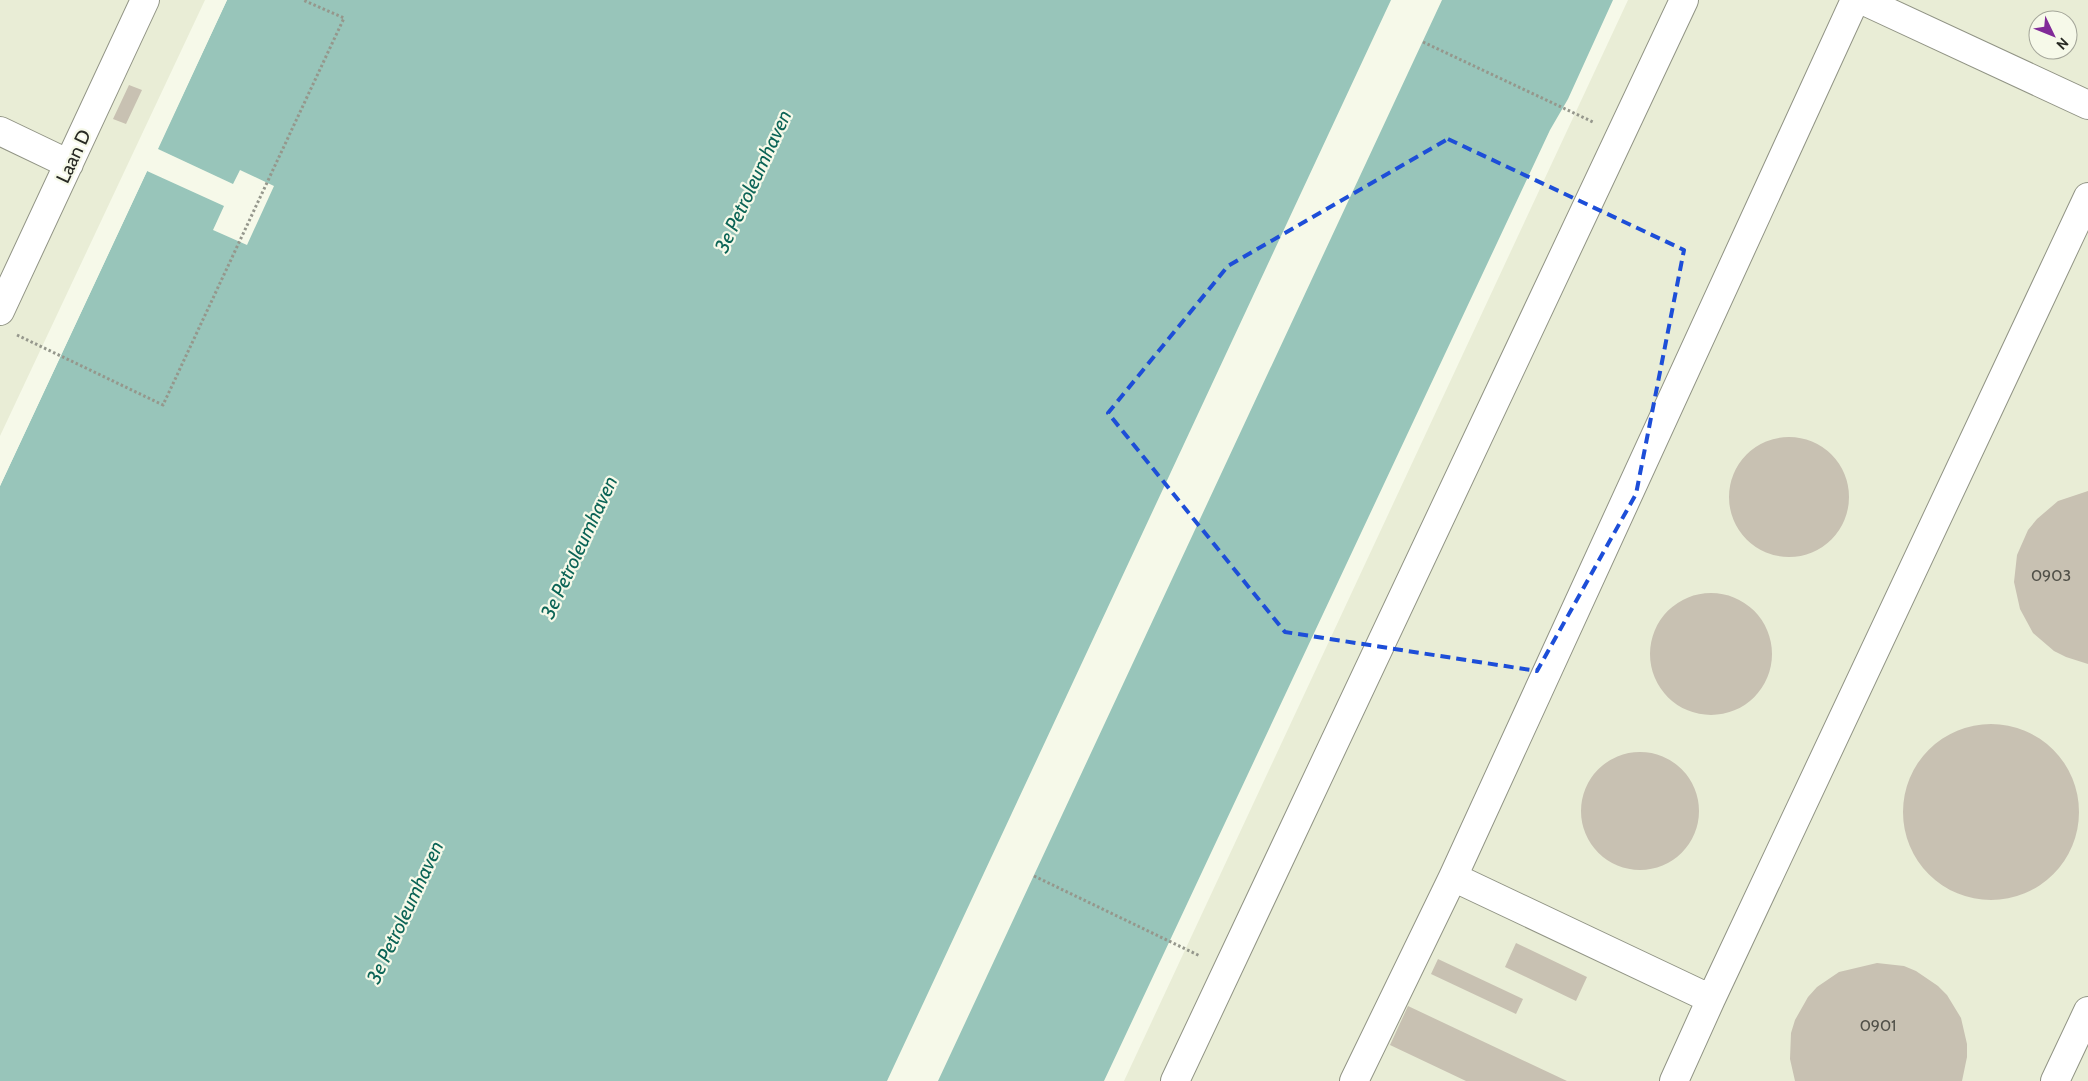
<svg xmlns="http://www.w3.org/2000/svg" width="2088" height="1081" viewBox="0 0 2088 1081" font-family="Cabin,sans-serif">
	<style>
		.built { fill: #e9edd6; fill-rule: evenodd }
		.water { fill: #98c5ba }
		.pier { fill: #f6f9e9 }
		.building { fill: #c8c1b2 }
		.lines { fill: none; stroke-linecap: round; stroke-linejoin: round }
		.minor-casing { stroke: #919485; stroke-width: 30 }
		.path { stroke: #95978c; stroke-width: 3; stroke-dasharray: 2.5 2.5; stroke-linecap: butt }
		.minor { stroke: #fff; stroke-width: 28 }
		.marked { fill: none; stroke: #1d4ed8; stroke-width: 4; stroke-dasharray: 10 6; stroke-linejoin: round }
		.labels { text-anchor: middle; stroke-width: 4.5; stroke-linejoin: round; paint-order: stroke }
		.number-label { font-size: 16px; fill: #505048 }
		.street-label { font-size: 19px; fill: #282a24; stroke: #f6f9e9 }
		.water-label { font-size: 20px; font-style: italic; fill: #0b6456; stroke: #f6f9e9 }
	</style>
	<rect width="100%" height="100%" fill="#f6f9e9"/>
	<path class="built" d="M0,0H205L0,436Z
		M1628,0H2088V1081H1124ZM2038,20H2068V50H2038Z"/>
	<path class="water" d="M227,0H1613L1568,99L1550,130L1104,1081H0V486Z"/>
	<path class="pier" d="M224,0H227L158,149L233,184L240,170L274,186L247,245L213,230L224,206L147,171L0,486V480Z
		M1391,0H1442L938,1081H887Z"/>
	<path class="building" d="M129,85L142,90L126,124L113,119Z
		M1729 497a60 60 0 1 1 120 0a60 60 0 1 1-120 0Z
		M2088,491V664L2066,657L2054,651L2033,633L2020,609L2014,582L2017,555L2028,530L2037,519L2058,501Z
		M1650 654a61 61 0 1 1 122 0a61 61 0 1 1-122 0Z
		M1903 812a88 88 0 1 1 176 0a88 88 0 1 1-176 0Z
		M1581 811a59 59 0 1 1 118 0a59 59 0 1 1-118 0Z
		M1516,943L1587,977L1576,1001L1505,967Z
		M1438,959L1523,999L1516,1014L1431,974Z
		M1877,963L1904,966L1916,971L1938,986L1947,995L1961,1018L1967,1044V1057L1962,1081H1795L1790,1059L1791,1033L1795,1020L1808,997L1817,987L1839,972Z
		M1408,1006L1567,1081H1466L1390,1045Z"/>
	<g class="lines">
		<defs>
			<path id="minor" d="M1862,0L2088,105
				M0,131L69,164
				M0,311L145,0
				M1453,877L1711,999
				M1175,1081L1684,0
				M1354,1081L1453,877L1855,0
				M1674,1081L1711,999L2088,197
				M2055,1081L2088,1011"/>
		</defs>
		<use href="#minor" class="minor-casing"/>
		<path class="path" d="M1423,42L1593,122
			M17,335L163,405L344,18L303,0
			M1034,876L1200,956"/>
		<use href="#minor" class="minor"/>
	</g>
	<path class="marked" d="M1448,139L1684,250L1636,494L1537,671L1285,632L1108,413L1228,266Z"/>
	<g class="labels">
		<g class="number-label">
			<text x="2051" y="581">0903</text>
			<text x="1878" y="1031">0901</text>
		</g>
		<g class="street-label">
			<text transform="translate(73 156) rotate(-65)" y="7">Laan D</text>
		</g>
		<g class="water-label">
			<text transform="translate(753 181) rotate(-65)" y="7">3e Petroleumhaven</text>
			<text transform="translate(579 547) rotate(-65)" y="7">3e Petroleumhaven</text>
			<text transform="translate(405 912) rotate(-65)" y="7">3e Petroleumhaven</text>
		</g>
	</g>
	<g transform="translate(2053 35) rotate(133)"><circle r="24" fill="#f6f9e9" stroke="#a4a69a"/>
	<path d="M0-4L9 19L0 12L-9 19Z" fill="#812a98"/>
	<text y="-8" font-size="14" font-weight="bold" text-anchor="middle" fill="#282a24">N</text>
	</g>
</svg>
